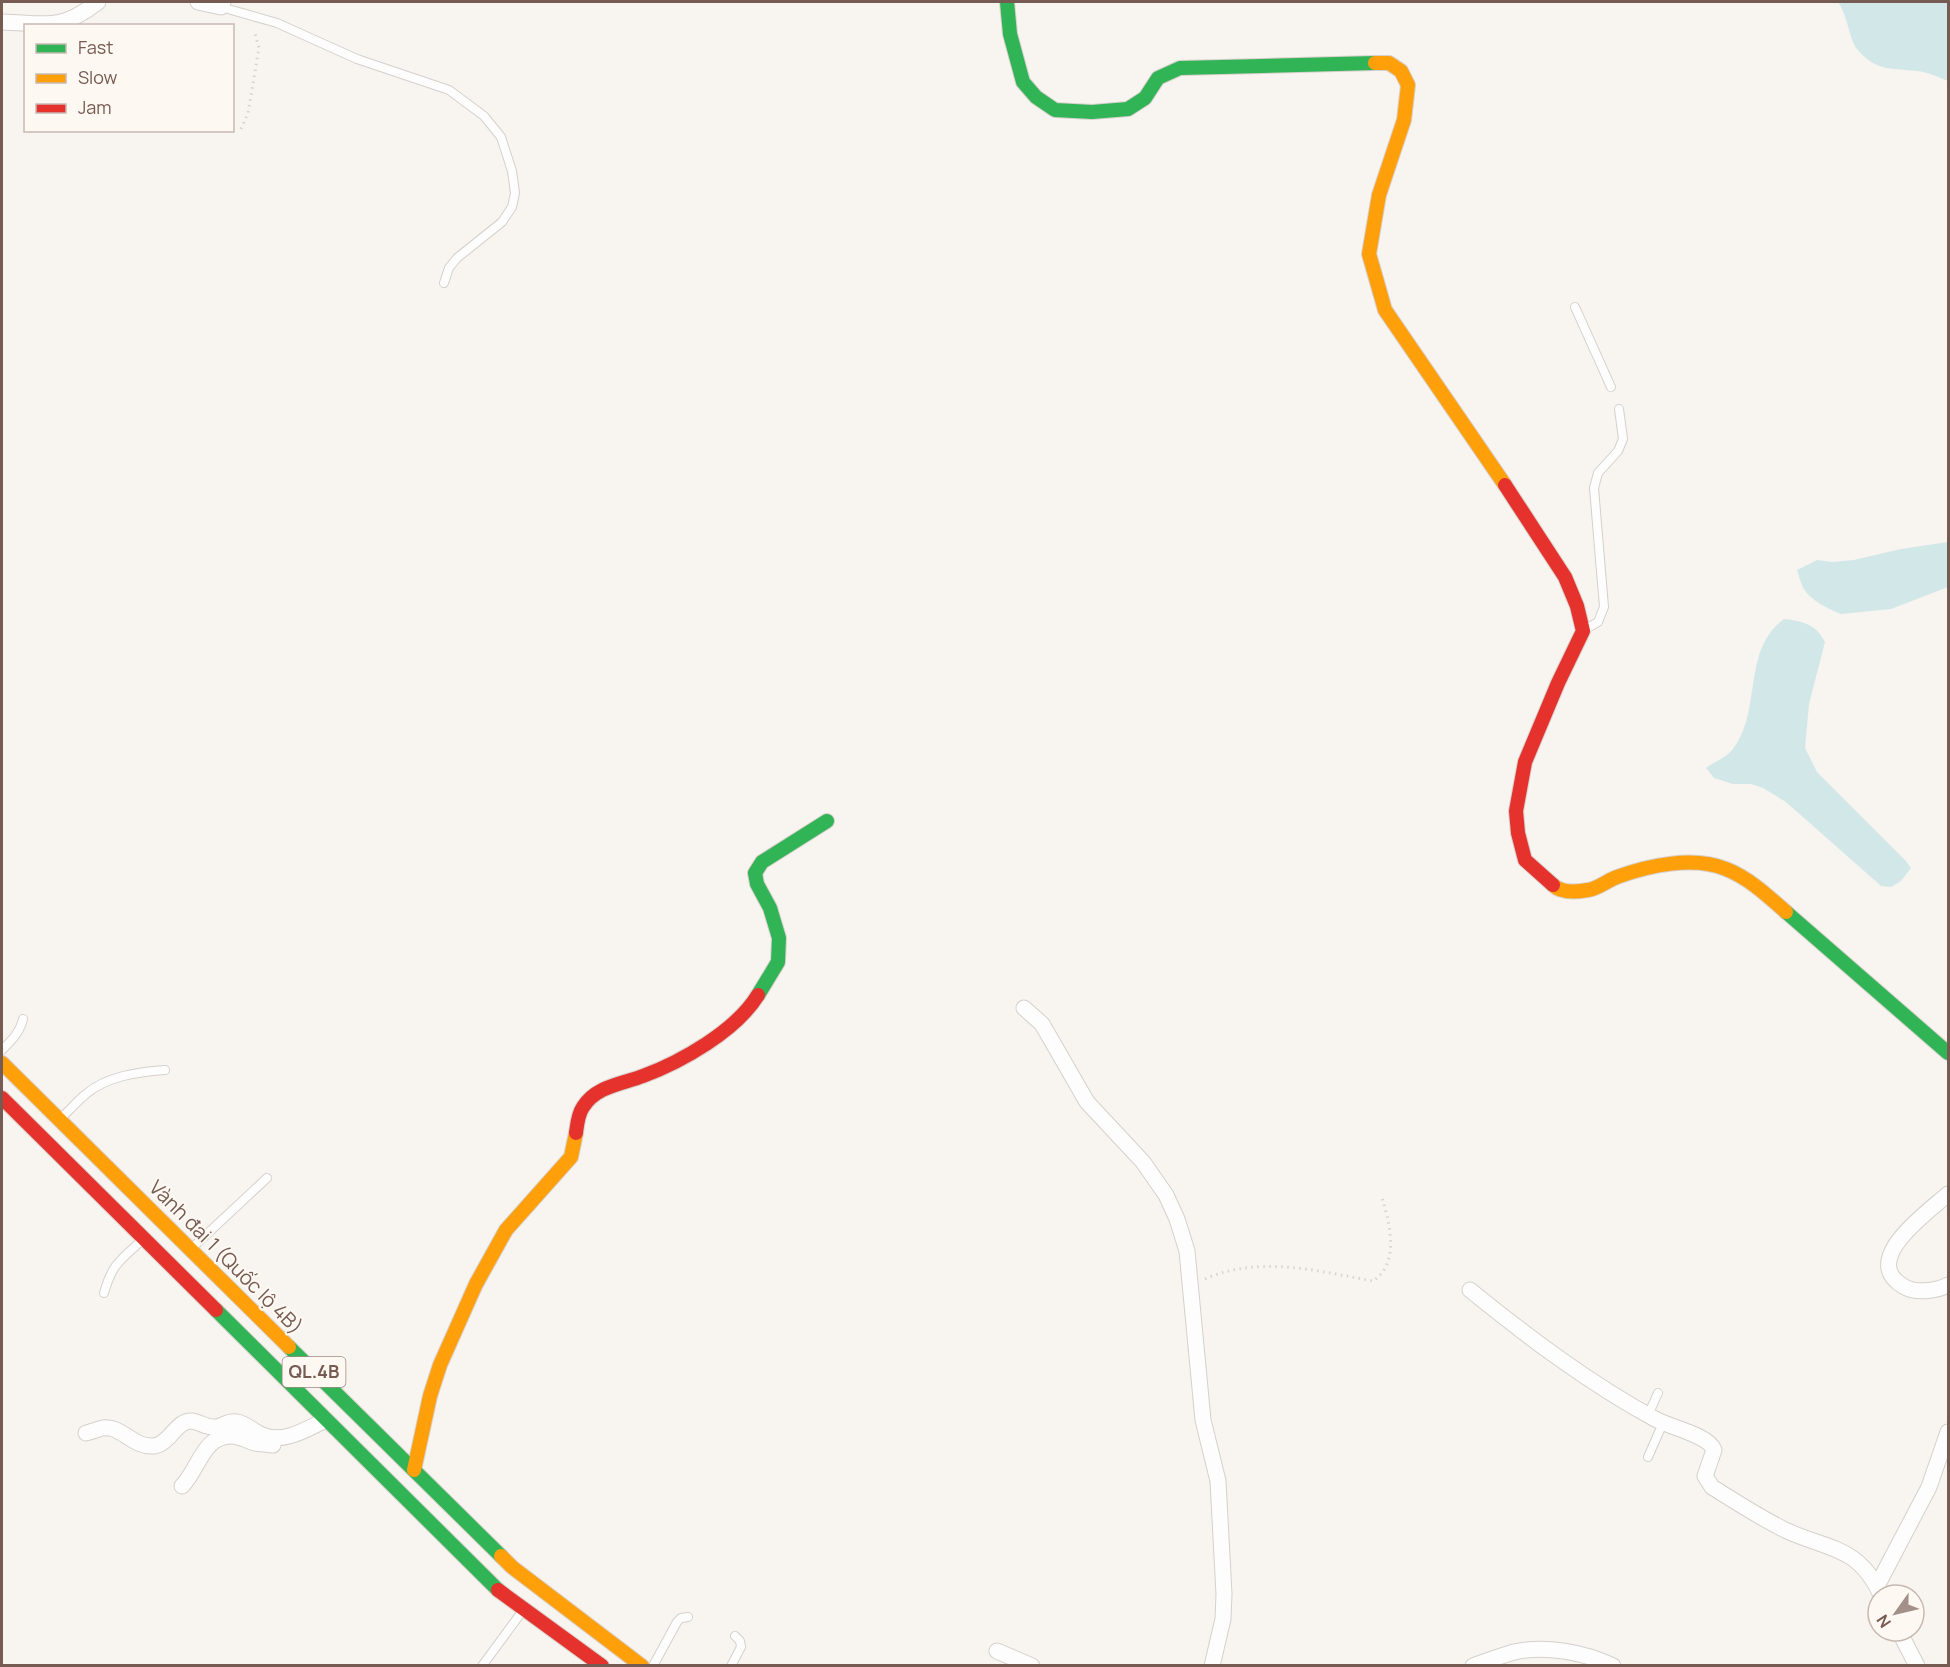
<svg xmlns="http://www.w3.org/2000/svg" width="1950" height="1667" viewBox="0 0 1950 1667" font-family="Manrope,sans-serif">
	<style>
		.water { fill: #d2e7e7 }
		.lines { fill: none; stroke-linecap: round; stroke-linejoin: round }
		.lane-casing { stroke: #d6d0cb; stroke-width: 10 }
		.street-casing { stroke: #d6d0cb; stroke-width: 17 }
		.fast-casing { stroke: #d8d0cc; stroke-width: 16 }
		.slow-casing { stroke: #d8d0cc; stroke-width: 16 }
		.jam-casing { stroke: #d8d0cc; stroke-width: 16 }
		.path { stroke: #dad4d0; stroke-width: 3; stroke-dasharray: 1.5 4.5; stroke-linecap: butt }
		.lane { stroke: #fefdfd; stroke-width: 8 }
		.street { stroke: #fefdfd; stroke-width: 15 }
		.fast { stroke: #30b455; stroke-width: 14 }
		.slow { stroke: #ff9f0a; stroke-width: 14 }
		.jam { stroke: #e5322d; stroke-width: 14 }
		.labels { text-anchor: middle; stroke-width: 4.5; stroke-linejoin: round; paint-order: stroke }
		.shield { fill: #fef8f3; stroke: #9e8a82; stroke-width: 1.5 }
		.shield-label { font-size: 18px; font-weight: bold; fill: #755b51 }
		.street-label { font-size: 20px; fill: #755b51; stroke: #fef8f3 }
	</style>
	<rect width="100%" height="100%" fill="#f8f4f0"/>
	<path class="water" d="M1838,2H1948V81C1938,77 1928,72 1917,71C1892,68 1876,72 1857,49C1849,39 1848,16 1838,2Z
		M1948,542V587L1891,609L1841,614C1829,609 1811,601 1804,589C1801,584 1799,576 1797,570L1817,560L1832,562L1854,560L1901,549Z
		M1784,619C1802,621 1816,624 1825,642L1809,704L1805,748L1817,772L1905,860L1911,868L1901,881L1891,887L1881,886L1786,802L1763,788L1751,784H1733L1714,778L1706,768C1714,762 1727,757 1733,749C1763,709 1741,651 1784,619Z"/>
	<g class="lines">
		<defs>
			<path id="lane" d="M221,7L277,23L357,59L449,90L484,116L501,137L512,171L515,193L512,207L502,222L457,258L449,268L444,283
				M1575,307L1611,387
				M1584,630L1598,622L1604,607L1594,488L1598,473L1618,451L1623,439L1619,409
				M2,1050C12,1040 20,1032 23,1019
				M62,1117C70,1110 77,1101 86,1094C107,1076 138,1072 165,1070
				M193,1247L267,1178
				M104,1293C112,1265 119,1261 140,1242
				M1648,1415L1658,1393
				M1648,1457L1663,1423
				M482,1666L521,1613
				M653,1666L677,1622L681,1618L688,1617
				M731,1666L741,1647L740,1641L735,1636"/>
			<path id="street" d="M198,2L221,7L223,2
				M2,22C46,23 59,32 98,2
				M1024,1008L1042,1024L1087,1102L1143,1162L1166,1195L1177,1219L1187,1251L1203,1420L1218,1481L1224,1594L1223,1619L1212,1666
				M1948,1194C1928,1212 1859,1260 1903,1286C1915,1294 1936,1291 1948,1285
				M1470,1290C1528,1337 1589,1383 1655,1419C1669,1427 1709,1435 1714,1450L1705,1476L1712,1487C1736,1502 1759,1517 1785,1530C1828,1550 1858,1545 1881,1595
				M86,1433C91,1432 98,1429 103,1428C121,1425 133,1448 154,1446C170,1444 176,1420 192,1421C200,1422 206,1428 215,1427C222,1427 228,1420 237,1422C248,1424 254,1433 265,1436C286,1443 308,1428 326,1420
				M182,1486C199,1469 203,1435 232,1436C239,1436 248,1441 255,1443C261,1444 267,1444 273,1445
				M1877,1586L1929,1487L1948,1432
				M1899,1631L1917,1666
				M997,1651L1032,1666
				M1473,1666C1487,1661 1500,1656 1514,1652C1545,1645 1584,1652 1613,1666"/>
			<path id="fast" d="M1007,2L1010,34L1023,82L1036,97L1055,110L1092,112L1128,109L1145,98L1158,78L1180,68L1375,63
				M1786,912L1948,1053
				M758,995L778,962L779,938L770,908L757,884L755,873L762,862L827,821
				M216,1310L498,1590
				M289,1347L501,1556"/>
			<path id="slow" d="M1375,63H1389L1401,71L1408,85L1404,120L1379,195L1369,254L1385,310L1505,485
				M1553,885C1561,893 1577,892 1588,890C1598,889 1608,880 1617,877C1650,865 1693,856 1726,869C1749,878 1768,896 1786,912
				M2,1063L289,1347
				M414,1470L430,1396L440,1365L476,1284L506,1230L571,1157L576,1133
				M501,1556L512,1567L642,1666"/>
			<path id="jam" d="M1505,485L1565,577L1577,606L1583,631L1558,683L1525,762L1516,811L1518,833L1525,860L1553,885
				M2,1098L216,1310
				M576,1133C577,1125 578,1114 583,1107C596,1086 622,1084 643,1076C681,1062 736,1031 758,995
				M498,1590L602,1666"/>
		</defs>
		<use href="#lane" class="lane-casing"/>
		<use href="#street" class="street-casing"/>
		<use href="#fast" class="fast-casing"/>
		<use href="#slow" class="slow-casing"/>
		<use href="#jam" class="jam-casing"/>
		<path class="path" d="M241,129L248,113L259,48L254,30
			M1205,1279C1259,1255 1318,1271 1373,1281C1400,1263 1390,1224 1382,1198"/>
		<use href="#lane" class="lane"/>
		<use href="#street" class="street"/>
		<use href="#fast" class="fast"/>
		<use href="#slow" class="slow"/>
		<use href="#jam" class="jam"/>
	</g>
	<g class="labels">
		<rect class="shield" x="282.5" y="1357" width="63" height="30" rx="4.5"/>
		<g class="shield-label">
			<text x="314" y="1378">QL.4B</text>
		</g>
		<g class="street-label">
			<text transform="translate(226 1257) rotate(45)" y="7">Vành đai 1 (Quốc lộ 4B)</text>
		</g>
	</g>
	<rect width="1950" height="1667" fill="none" stroke="#755b51" stroke-width="6"/>
	<rect x="24" y="24" width="210" height="108" fill="#fef8f3" stroke="#c7b9b2" stroke-width="1.5"/>
	<rect x="36" y="44" width="30" height="9" fill="#30b455" stroke="#c7b9b2" stroke-width="1.5"/>
	<text x="78" y="54" font-size="18" fill="#755b51">Fast</text>
	<rect x="36" y="74" width="30" height="9" fill="#ff9f0a" stroke="#c7b9b2" stroke-width="1.5"/>
	<text x="78" y="84" font-size="18" fill="#755b51">Slow</text>
	<rect x="36" y="104" width="30" height="9" fill="#e5322d" stroke="#c7b9b2" stroke-width="1.5"/>
	<text x="78" y="114" font-size="18" fill="#755b51">Jam</text>
	<g transform="translate(1896 1613) rotate(236)"><circle r="28" fill="#fef8f3" stroke="#c7b9b2" stroke-width="1.5"/>
	<path d="M0-4.5L10 22L0 15L-10 22Z" fill="#a39189"/>
	<text y="-9" font-size="16" font-weight="bold" text-anchor="middle" fill="#755b51">N</text>
	</g>
</svg>
